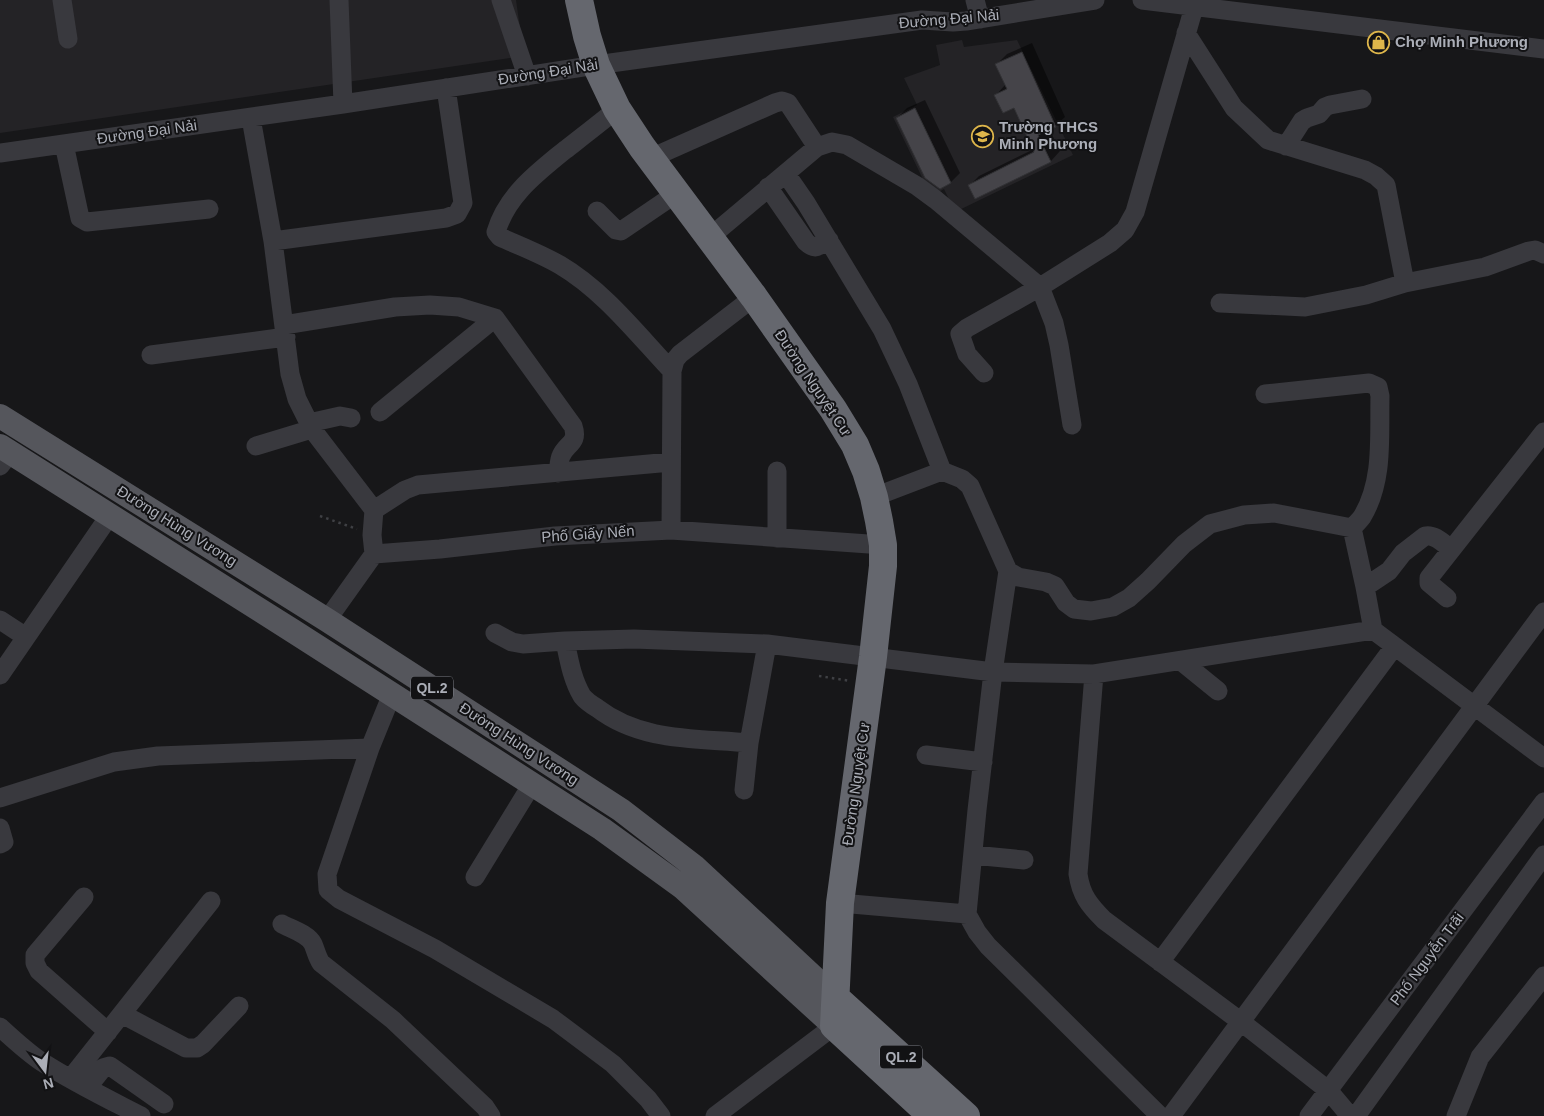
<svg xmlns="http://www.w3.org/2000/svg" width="1544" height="1116" viewBox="0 0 1544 1116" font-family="Arial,sans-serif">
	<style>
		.built { fill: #242326 }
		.shadow { fill: #0007 }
		.building { fill: #454449; stroke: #323235 }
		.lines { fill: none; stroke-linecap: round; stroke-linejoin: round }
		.path { stroke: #3f4044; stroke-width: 2.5; stroke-dasharray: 2.5 4; stroke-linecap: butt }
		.minor { stroke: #39393e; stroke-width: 19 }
		.major { stroke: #55565c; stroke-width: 24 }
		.highway { stroke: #65676e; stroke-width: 28 }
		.labels { text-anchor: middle; stroke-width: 4; stroke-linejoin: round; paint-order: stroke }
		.shield { fill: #121214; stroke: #7d7f86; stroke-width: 1 }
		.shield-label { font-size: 14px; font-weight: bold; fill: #abaeb7 }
		.street-label { font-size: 15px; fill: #abaeb7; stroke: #121214 }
		.poi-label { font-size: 15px; font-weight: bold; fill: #abaeb7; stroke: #121214; text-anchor: start }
	</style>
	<rect width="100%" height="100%" fill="#171719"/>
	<path class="built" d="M0,0H516L524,56L0,133Z
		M962,40L964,47L1017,40L1073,155L955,212L944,189L931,196L893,117L917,105L904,78L940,65L936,45Z"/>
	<path class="shadow" d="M1032,43L1065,117L1055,126L1049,129L1060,151L1051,161L976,198L970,185L979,176L1034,149L1015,106L996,95L1005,85L997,64L1007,54Z
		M925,100L960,173L951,182L897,118L907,108Z"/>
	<path class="building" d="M1022,52L1056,127L1038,135L1051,162L975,199L968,185L1034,152L1014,108L1003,113L994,95L1007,89L995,64Z
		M915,108L951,183L940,189L925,178L896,118Z"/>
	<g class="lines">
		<path class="path" d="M320,516L357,529
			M819,676L851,681"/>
		<path class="minor" d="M62,0L68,39
			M339,0L343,104
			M501,0L527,76
			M975,0L980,19
			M1142,0L1544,49
			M1186,33L1234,108L1268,140L1365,170L1376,176L1386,185L1405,283
			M617,109C600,123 583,136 565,150C537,173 507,195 496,232L500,237C520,246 541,254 560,265C604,291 637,334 672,371
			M251,118L273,241L290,374L297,399L312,429L374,510L372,535L374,554
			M64,144L80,218L87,222L209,209
			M1286,146L1302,121L1307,118L1319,114L1325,107L1330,105L1362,99
			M0,153L343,104L596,65L922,20L953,22L966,21L1095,0
			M651,158L775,103L782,101L788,103L817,147
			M786,174L806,203L882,329L908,384L942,471
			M768,187L806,242C816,251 818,246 829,240
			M597,211L616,230L621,231L677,193
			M710,237L817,147L832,142L847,145L917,186L936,200L1040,287L1054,323L1059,345L1072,425
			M273,241L446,218L457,214L463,203L446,88
			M1220,303L1305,307L1366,295L1405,283L1485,267L1529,251L1535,250L1544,254
			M284,325L395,307L430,305L459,307L495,318L573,426C579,444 566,443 561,456C559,460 559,467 558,473
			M151,355L286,337
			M984,373L967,354L960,334L967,328L1040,287L1110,243L1125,230L1135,212L1196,0
			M1265,394L1369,383L1378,387L1380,396C1379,436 1384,481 1362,517C1359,521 1355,525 1352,528
			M380,412L495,318
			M309,423L340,416L351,418
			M256,446L312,429
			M0,466L10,453
			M777,471V538
			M874,497L942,471L962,479L970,486L1008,571L993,672L977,810L967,914L977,932L988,946L1160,1116
			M374,510L405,490L418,485L671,462
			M1352,528L1365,587L1373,630
			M671,530L672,371L675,360L680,354L754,297
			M1008,571L1018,577L1046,582L1055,586L1066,603L1074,609L1091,611L1113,607L1129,598L1148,581L1184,544L1210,524L1244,515L1274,513L1352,528
			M1365,587L1389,571L1403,553L1425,536C1435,534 1444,544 1451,549
			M1447,598L1429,583V578L1544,432
			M0,620L26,637
			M327,620L374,554L440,549L555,536L671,530L883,545
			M495,633L512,642L523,644L565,641L634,639L767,644L993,672L1094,674L1373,630L1544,758
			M565,641C569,660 572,679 582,696C586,701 592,705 597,708C641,742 696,738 749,743L767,644
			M1181,661L1218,691
			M1094,674L1078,874C1081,895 1089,905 1104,920L1240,1021L1329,1091L1350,1116
			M0,675L110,515
			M392,694L370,748L327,874L328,890L339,899L435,949L553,1019L613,1064L648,1099L661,1116
			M926,755L983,762
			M744,790L749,743
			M0,798L114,762L158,756L370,748
			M0,828L4,842L0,844
			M973,855L1024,860
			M475,877L532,784
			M84,897L35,955V963L39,971L108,1032
			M840,903L967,914
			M282,924C291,929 308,934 313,944C316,951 317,957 321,963L393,1020L485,1107L491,1116
			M1160,962L1394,647
			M122,1014L186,1048H197L203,1044L239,1006
			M0,1027C13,1039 27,1052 42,1062C73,1082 108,1099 141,1116
			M71,1078L211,901
			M87,1088L103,1068L110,1066L164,1104
			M715,1116L834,1026
			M1171,1116L1544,612
			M1309,1116L1544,802
			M1356,1116L1544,855
			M1456,1116L1480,1057L1544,976"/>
		<path class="major" d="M0,416L327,620L621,810L695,867L836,998
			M0,446L293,631L602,829L682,887L834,1026"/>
		<path class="highway" d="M579,0L587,36L596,65L617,109L642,147L754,297L833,409L855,445L866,471L874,497L879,521L883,545V566L873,657L840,903L834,1026L932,1116
			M836,998L966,1116"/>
	</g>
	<defs>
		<symbol id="shop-ring" viewBox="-11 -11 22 22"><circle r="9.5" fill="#121214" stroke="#deb64b" stroke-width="1.5"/><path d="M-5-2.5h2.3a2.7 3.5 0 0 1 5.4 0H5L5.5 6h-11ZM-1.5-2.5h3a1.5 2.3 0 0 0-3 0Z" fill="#deb64b"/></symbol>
		<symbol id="school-ring" viewBox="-11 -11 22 22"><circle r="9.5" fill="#121214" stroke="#deb64b" stroke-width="1.5"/><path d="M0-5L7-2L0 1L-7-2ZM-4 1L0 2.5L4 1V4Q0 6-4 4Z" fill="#deb64b"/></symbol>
	</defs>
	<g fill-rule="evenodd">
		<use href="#shop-ring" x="1366" y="30" width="25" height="25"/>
		<use href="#school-ring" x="970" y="124" width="25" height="25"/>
	</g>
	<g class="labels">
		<g class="shield">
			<rect x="411" y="676.5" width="42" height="23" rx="4"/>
			<rect x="880" y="1045.5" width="42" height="23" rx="4"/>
		</g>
		<g class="shield-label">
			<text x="432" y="693">QL.2</text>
			<text x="901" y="1062">QL.2</text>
		</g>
		<g class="street-label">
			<text transform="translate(949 19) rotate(-5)" y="5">Đường Đại Nải</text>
			<text transform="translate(548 72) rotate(-9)" y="5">Đường Đại Nải</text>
			<text transform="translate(147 132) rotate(-8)" y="5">Đường Đại Nải</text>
			<text transform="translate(813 383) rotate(56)" y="5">Đường Nguyệt Cư</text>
			<text transform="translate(177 526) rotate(32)" y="5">Đường Hùng Vương</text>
			<text transform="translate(588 534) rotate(-4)" y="5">Phố Giấy Nến</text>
			<text transform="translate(519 744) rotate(33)" y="5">Đường Hùng Vương</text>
			<text transform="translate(856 784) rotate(-82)" y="5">Đường Nguyệt Cư</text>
			<text transform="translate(1427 959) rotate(-53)" y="5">Phố Nguyễn Trãi</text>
		</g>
		<g class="poi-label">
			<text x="1395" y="47">Chợ Minh Phương</text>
			<text x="999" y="132">Trường THCS<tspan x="999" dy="17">Minh Phương</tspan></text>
		</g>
	</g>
	<g transform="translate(45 1071) rotate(165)" stroke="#121214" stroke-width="4" paint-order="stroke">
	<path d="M0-4L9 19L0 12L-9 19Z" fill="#abaeb7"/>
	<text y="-8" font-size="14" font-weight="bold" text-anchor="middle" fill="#abaeb7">N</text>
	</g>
</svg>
